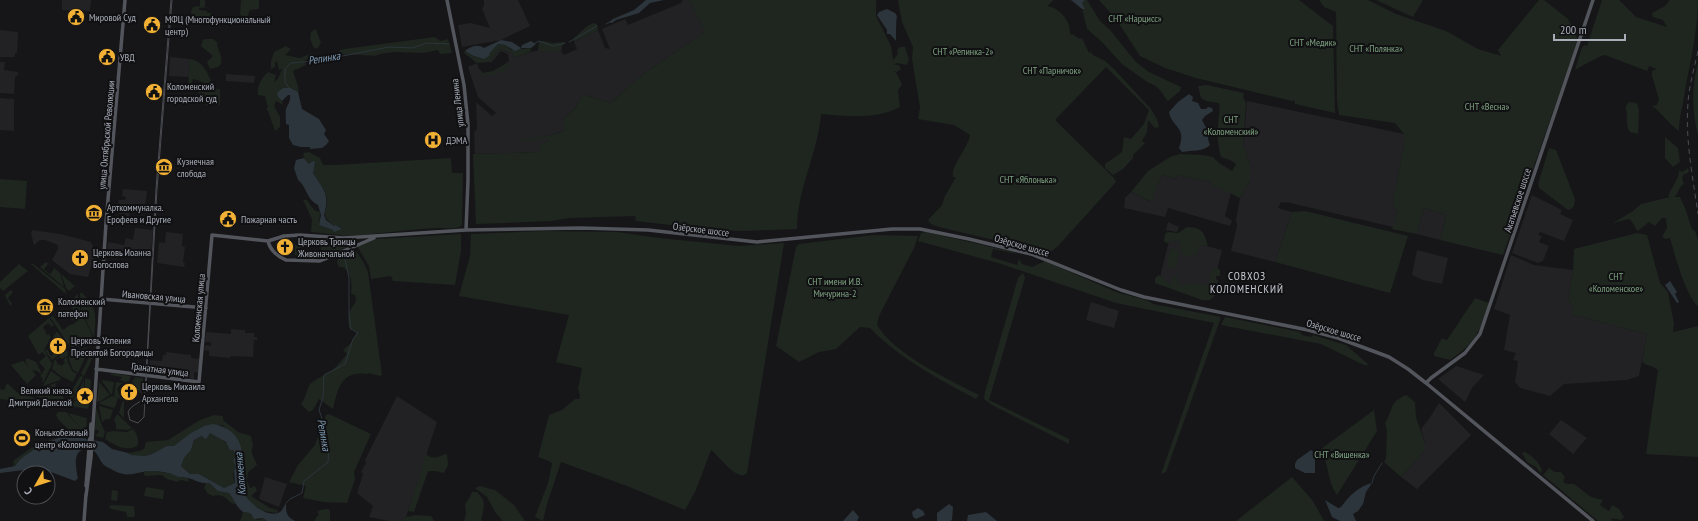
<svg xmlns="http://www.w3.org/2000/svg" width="1698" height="521" viewBox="0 0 1698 521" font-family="'PT Sans Narrow',sans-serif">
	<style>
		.built { fill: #222225 }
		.green { fill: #1e261f }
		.water { fill: #2c353c; fill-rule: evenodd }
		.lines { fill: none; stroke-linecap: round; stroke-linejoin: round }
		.stream { stroke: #2c353c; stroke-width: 1 }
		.major { stroke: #53555c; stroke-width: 3.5 }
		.tram { stroke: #4a4c52; stroke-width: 1 }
		.rail { stroke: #4a4c52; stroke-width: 1; stroke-dasharray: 5 4; stroke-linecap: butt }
		.labels { text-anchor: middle; stroke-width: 4; stroke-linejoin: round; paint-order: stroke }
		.poi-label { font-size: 10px; fill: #a8adb8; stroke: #111113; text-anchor: start }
		.park-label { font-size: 10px; fill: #7fa381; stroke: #111113 }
		.street-label { font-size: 10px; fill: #a8adb8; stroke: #111113 }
		.water-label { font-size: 11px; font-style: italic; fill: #7f9bb3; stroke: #111113 }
		.neighbourhood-label { font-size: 11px; letter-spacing: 1px; fill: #c9ccd4; stroke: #111113 }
	</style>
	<rect width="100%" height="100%" fill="#161618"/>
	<path class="built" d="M62,0H91L90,11L62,10Z
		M484,0H518L530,26L501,40L462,47L458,25L471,23L490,28L482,9L484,5Z
		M683,0H689L705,32L643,74L611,103L582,94L575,109L562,120L567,130L539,138L549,139V141L540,148L539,152L475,154L474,133L477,129L476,102L492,116L496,113L478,97L468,67L477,63L479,69L483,73L493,71L501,67L509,61L508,54L501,51L491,63L489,62L500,49L512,53L514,58L534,51H561L564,55L577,49L574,42L598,30L605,48L610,49L602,29L625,19L628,25L681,3Z
		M0,30L18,32L17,53H15V57H0Z
		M170,57L190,59L189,77L169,76Z
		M0,62H5L4,70L18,72V75L15,77L14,94L0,93Z
		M226,74L255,76L254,83L226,81Z
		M0,98L14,99V131L0,130Z
		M1247,101L1404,134V146L1394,196L1393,208L1398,210L1393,227L1286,202L1285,203L1281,202L1278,208L1292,212L1275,262L1231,251L1237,226L1236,220L1240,198L1250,180V166L1245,149L1243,148Z
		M1163,175L1176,179L1177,175L1211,182L1231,192L1225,216L1232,221L1230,226L1168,208L1165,217L1124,208L1125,198L1131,192L1151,202L1159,181Z
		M123,189L147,191L145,208L130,207L129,218H126V214H119L122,206H114L118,205L119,200H125L126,197L122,196Z
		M1532,195L1562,210L1560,214L1573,220L1564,241L1540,232L1538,235L1542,236L1539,242L1549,246L1543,261L1538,263L1512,253Z
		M1424,208L1446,215L1440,240L1417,234Z
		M1168,222L1179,227L1177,232L1166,230Z
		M135,228L153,230L151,255L128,254L127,252L107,250L108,242L124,245L126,238L133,240Z
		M32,230L60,234L91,242L95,252L88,277L70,274L52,260L58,249V245L45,240H40L34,245L31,233Z
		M166,232L183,234L182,246L185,247L183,263H185L184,267L157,263L159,242L165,243Z
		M1170,237L1222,250L1211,294L1159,281Z
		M1417,250L1448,258L1442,284L1423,280L1412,275Z
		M1511,255L1534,265L1573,270L1568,300L1573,307V315L1647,334L1639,376L1627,380L1564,384L1550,396L1520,388L1515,382L1518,361L1513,360L1516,353L1504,350L1510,315L1494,309Z
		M1091,302L1119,311L1114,328L1086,320Z
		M231,329L245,330V333H254V337H257V340H254L253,357L231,356L230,358L209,356V351L204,350L205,345L211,346V342H205L206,332L231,334Z
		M166,352L191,355V358L200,359L198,373L194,372V379L149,374L150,360L162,361L163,355H166Z
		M1456,366L1484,375L1472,388L1465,402L1438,379Z
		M397,396L437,422L406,517L399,521H389L369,517L373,506L357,493L363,474L361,472L366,463L365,460Z
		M1439,403L1471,435L1417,489L1401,477L1425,450V444L1421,429L1429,419Z
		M1561,420L1587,438L1573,454L1549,434Z
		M265,477L287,484L279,507L259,499Z"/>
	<path class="green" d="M200,0H205V7H210L199,8V10L207,11V13H211L209,21L192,17L191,11L193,7L200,6Z
		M241,0H259V9L250,10L247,17L240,15Z
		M689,0H876V16L891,46L893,60L898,54L897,50L900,47H905L909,59L907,65L897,63L894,65H899L901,69L897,72L894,71L897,74L902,85L898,90L900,107C876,120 847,116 821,114C818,153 797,189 797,229L740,231L705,229L636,221L635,216L569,218L552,221L476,224L473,154L539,152L540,145L549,141V139L523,141L522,135L524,138C540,139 551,135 566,130L562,120L575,109L582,94L611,103L643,74L705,32Z
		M898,0H1052L1053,1L1047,6C1060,8 1071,21 1070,34L1074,35L1080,39L1082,38L1089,53L1090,51L1093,55L1105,61L1114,69L1151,109L1157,119L1159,127L1155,128L1148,120L1147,132L1142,141L1145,143L1133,155V158L1123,169L1113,175L1105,168V164L1122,152L1124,137L1131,139L1144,124L1149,110L1106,67L1055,120L1114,178L1116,182L1058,246L1052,251L1044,252L939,227L931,224L928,220L942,205L945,196L956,177H953C950,167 968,148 970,135L954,125L918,119L920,107L912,59L913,47L902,22Z
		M1085,0H1087L1100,21L1110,30L1136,62L1149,72L1181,87L1180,91L1168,101C1161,93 1160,86 1147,82L1122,64L1102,42L1087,29L1082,9L1084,10L1082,3Z
		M1099,0H1299L1333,26L1335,113L1295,104L1294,100L1292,101L1196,78L1165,68L1140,56L1116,19Z
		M1319,0H1368L1396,14L1446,31L1478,49L1501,56L1498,50L1539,0H1544L1568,19L1578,40L1503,255L1440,240L1446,215L1424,208L1417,234L1392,229L1398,210L1393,208L1394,196L1404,146V134L1395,123L1339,115L1337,100L1336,12L1324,7Z
		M1376,0H1423L1413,17Z
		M1602,0H1619L1636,17L1667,27L1663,20L1653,17L1652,13L1665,6L1670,0H1698C1698,33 1689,65 1684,97C1682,109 1679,119 1679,131C1669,124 1662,113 1652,106L1657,105L1659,99L1652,76V71L1657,69L1649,66L1647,71L1605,55C1598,56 1583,66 1575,70L1582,47L1585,45L1587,46Z
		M594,23L597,24L598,30L574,42V38C581,32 585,26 594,23Z
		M316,29L321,43L317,49L313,47L310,38L311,32Z
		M435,37L440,41L448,39L452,53L440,54L438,50L423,53L394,52L380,54L375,56L349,54L344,55L338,51L344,49Z
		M206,39H213L217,42C217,50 223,55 221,64L218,67L210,69L207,62L213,56L201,46L203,40Z
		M544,41L552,43L565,42V43L562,46V49L561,51H538L539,42Z
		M498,44L505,45L512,50L531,48L530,52L514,58L512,53L500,49L489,62L477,63L464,53L465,51L474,56L484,59Z
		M286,46L291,49L285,55L300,58L312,53L313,56L304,61L306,65L293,71L298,86L299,93L291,88L278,93V97L282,101L283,105L276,101L274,106L280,117V127L275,131L268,111L266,109L268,107L265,96L258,95C257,87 261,78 268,72L276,75L274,82L278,79L282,69L279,70L277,61L275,63V67L271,69V61L274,52Z
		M190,59C203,61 207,72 212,83L211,85C204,84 200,80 193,79L191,86H188Z
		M507,63L508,66L506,70L493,75L480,76L482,73L479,72L477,69H479L483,73L493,71Z
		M1698,63V136C1692,111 1691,88 1698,63Z
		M1207,85L1244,93L1243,97L1246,103L1243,148L1245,149L1250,166V180L1240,198L1212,185L1211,182L1177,175L1176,179L1163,175L1159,181L1152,202L1131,192L1148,171L1170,157L1180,154L1203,155L1213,157L1219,163L1232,171L1236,164L1230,160L1221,157C1218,146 1217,137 1218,125C1218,117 1221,111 1219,103L1206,101L1201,98L1198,86Z
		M220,89V105H206V100H202V104H195L199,94L198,92L202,90Z
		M1629,102L1637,103L1639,110L1638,134L1630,132C1626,125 1627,123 1627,116C1627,112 1625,109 1626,106Z
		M1665,137L1678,148L1680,162L1673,167L1665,158Z
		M1549,148L1556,150L1575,199L1574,206L1571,209L1568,210L1539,188L1538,184Z
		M309,152L320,158L323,165H335L451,158L452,173H463L462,225C457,230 446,228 439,228C406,229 375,235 343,236L340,235L311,232L312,219L303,200H307L314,210L320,212L319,225L333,230L342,229L337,225L334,226C316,211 331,211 326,195C324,187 317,180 313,173L312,170L315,164H309L303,156L304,153Z
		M1688,168L1689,170L1688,173L1684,174L1682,178L1684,184C1678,187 1679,194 1674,197H1680L1685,208L1692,229L1695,231L1698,240V307C1684,291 1676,259 1670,238L1665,239L1662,237L1667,228L1666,218H1662L1655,226L1649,222L1638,231C1634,227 1634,223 1629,219L1613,223L1633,211L1641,204L1670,197L1668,196C1671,188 1680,177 1679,170L1682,172Z
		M0,179L27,181L25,209L0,207Z
		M1305,211L1408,236L1390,293L1275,262L1292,212Z
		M1187,227C1204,228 1204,233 1208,246L1198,245V254L1196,255L1191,254L1189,257L1182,254L1179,242L1176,240L1167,243L1164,241L1165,234L1168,232L1178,233Z
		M543,231L617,232L659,238L739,246L784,243L747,473C738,483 719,456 711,450L696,490L685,510L627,486L561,462L547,504L543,521L535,517L548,483L552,464L551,462L538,457L549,415L562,410L575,399H579L580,396L578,389L582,368L556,362L569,315L459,296L470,256L471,234Z
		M926,232L1013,252L1017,254L993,249L991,257L1017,265L1019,259L1022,264L1032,267L1045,261L1116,292L1149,301L1153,304L1221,317L1166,472L1161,474L1214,323L1116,303L998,263L918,241L921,233Z
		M1637,233L1647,235L1660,283L1668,292L1674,324L1673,332L1698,326V457L1646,454L1658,370C1654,366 1647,366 1642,362L1647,334L1573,315V307L1568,300L1573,270L1574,249Z
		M461,234V251L455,285L393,281L391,276L371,279L369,266L357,246L376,239Z
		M874,235L918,236L914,248L879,316L877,325C895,355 948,379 979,395L976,399C939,379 900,359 870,328L860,327L836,349L819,352L799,362L776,346L796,247L799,244Z
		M324,238L349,240L353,242C350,246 344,248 340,250C325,257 309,265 295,255V245C302,245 304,251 307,256L312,253L318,254L321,252V247L325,241Z
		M354,248L364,263L368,272L382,375L380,376L369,373L368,374C341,370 338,388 333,409L319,399L313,410L309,412L301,404C306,398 307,388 310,384C315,379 325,375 332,371C337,366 342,360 347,354L343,350L351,343L357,332L349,328C348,323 348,319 349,314C350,306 359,304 355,295L351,294C352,284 352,274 343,267H339L337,263L338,258Z
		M1171,248L1180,250L1175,269L1166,266Z
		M46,262L51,265L48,264L44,269L50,274L54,269L52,266L60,273L64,287L40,267Z
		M32,263L65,289L66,294L31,264Z
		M19,264L28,271L3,291L0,288V282Z
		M1216,267L1220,270V276H1216V279L1218,280L1216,294L1210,300H1202L1155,283V278L1159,275L1170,283L1172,282L1173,276L1178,277V282L1182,285L1189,283L1208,285L1211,273Z
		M1023,273L1025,278L989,400L1069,439V444L992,405L984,399L985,392L1018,278Z
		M61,274L75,286L69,291L66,288Z
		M11,290L13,292L8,298L12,304L10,306L5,295Z
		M80,293H82C98,308 96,318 94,338L81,309Z
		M78,294C77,314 94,329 94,347L90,340L88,341L90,345L73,348L68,344L50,317L53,316L63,330L71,324L72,325L77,321L72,320L70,318L74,311L69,302Z
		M1475,298L1489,303C1479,334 1477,341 1450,360L1434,356V353L1442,338L1447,340Z
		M1225,317L1300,332L1302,335L1311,337L1313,335L1346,345L1369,365H1364L1321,344L1221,325Z
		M49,318L54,325L52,327L48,323L43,327L47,335L49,334L51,337L44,350L52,364L43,383L42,381L43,379L40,376L45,369L39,362L46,356L42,352L39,355L37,352L28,336Z
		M57,331L67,346L63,351L62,350L64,348L59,340L53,337Z
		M52,339L54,343L53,344L58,352L60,351L61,353L52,360L45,351L47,349L51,356L56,352L49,345Z
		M85,348L89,349L78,373L73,370L69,360L70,351Z
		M93,349V357L85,374L84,376L81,374Z
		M67,350L68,355L62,359L60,357L56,360L58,365L59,364L61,366L65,363L63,360L68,356L67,360L72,371L77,374L73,382L61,376L52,369L54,361Z
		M27,358L36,362L41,372V374L37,371L32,370L36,375L27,384L11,365L23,361L31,369L25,362Z
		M51,371L61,378L60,380L43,386Z
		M111,373L131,376L129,381L125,382L120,380L122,377L111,375Z
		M80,376L84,377L83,378L71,401L70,397L69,396Z
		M135,377L143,378L142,394L139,392L132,382Z
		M85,378L91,380L90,392L88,394L85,392Z
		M84,380V392L82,394L81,397L73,401Z
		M101,380L114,382L112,394H111Z
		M99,382L110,395L99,402L97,401Z
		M116,382L123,383L120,385L117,389L120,397L125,401L114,396Z
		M7,383L18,393L54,404H43L0,399V389L4,390Z
		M56,383L55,388L62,392L65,404L35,396C39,388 47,386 56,383Z
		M1406,395L1415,402L1416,417L1425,444V450L1401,477L1384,462L1386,458L1387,430L1385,423C1394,409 1388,403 1406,395Z
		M112,396L118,398L115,407L114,408L100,404L99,403Z
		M82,398L87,399L90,402L88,409L70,406L71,403Z
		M124,401V418L119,413L122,402Z
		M99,406L113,410L110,419H106L102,422Z
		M96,407L101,423L105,432L103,438L95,436L99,432L98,430H95Z
		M1374,410L1377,431L1337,495C1327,481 1329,465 1321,449Z
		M58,412H66L86,434V439L72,433L63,435L31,451L13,467L14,460L31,448L70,431L58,419L56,415Z
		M68,413L87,418L86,429H84V432Z
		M117,414L132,428L128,430L116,429V424L114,420Z
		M329,414L371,434L354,472L355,479L347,503L323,502L303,498L306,486L289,482L298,465L315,445L326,415Z
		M214,415L223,416V420L238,432L251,436L253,446C249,453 255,458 257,465L248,472L247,481L250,488L255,486L257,491L251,496L270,508L278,510L277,513L263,511L253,505L245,495L243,452L234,434L222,425C214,427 206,428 198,430C190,433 185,440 178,444C174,447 170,446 166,447C156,452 138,462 128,453L140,451L144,449L146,442L168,440L200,420Z
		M133,429C137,434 140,440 137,446C126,452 114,445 105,439L107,432L113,431L127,432Z
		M210,433C218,435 236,449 236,457C236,461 234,463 236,467C233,472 232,477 235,483L224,488L199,474H190L181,466L184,458L191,450L194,440Z
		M1524,452C1532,455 1539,462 1542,470L1540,473L1536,467L1527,462L1522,453Z
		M426,454C434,461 438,456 447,454L448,465L444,473L435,471H428L414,512L408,511Z
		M1549,468L1555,472H1561L1565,477L1563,482L1567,484H1574L1591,497L1603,500L1600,505L1609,511L1612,505L1619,509L1624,517L1621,520L1611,518L1612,521H1598L1543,475Z
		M154,470C159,472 163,472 168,473C175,474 181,478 188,478L189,482L181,480L177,482L167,479L162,475L146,476L144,475V472Z
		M1292,477L1313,501L1324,521H1236Z
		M206,483H209L213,487L229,492L236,504C226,504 228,492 213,496L208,494L204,488Z
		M480,486L495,490L514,505L525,521H503L495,512L487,497L475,488Z
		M146,487L164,490L163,499L144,496Z
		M112,490L118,491L117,501L111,500Z
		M472,492H477C488,503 483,507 481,521H464L466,514L465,504L470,497Z
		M111,505L134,506L135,514L134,517H127L126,512L111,509L109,507Z
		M327,509L330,510V521H314L319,514L317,512L320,510Z
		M243,512H247L258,520L263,518L267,521H240Z
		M415,515L431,516L434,521H399L406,517Z"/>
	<path class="water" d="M646,0H664L650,3L639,13L616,20L612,23L609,22L613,19L634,10Z
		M1071,0H1085L1082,3L1085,9H1082Z
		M887,9L895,13L897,16C896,19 896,36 896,41L890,34H887V30L877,15L879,12Z
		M501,40L512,42L521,48L522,45L531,41L536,44L531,48H522L515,51L505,45L498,44L489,54L490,55L484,59L474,56L465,51L466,50C472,46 478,44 484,48Z
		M283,88H291L298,92L302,109L319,119L326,130L324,134L329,141L326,145L322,148L310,149V147H301L293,145L289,138V125L286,124C286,119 285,115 286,109C288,104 291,101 290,95H288L282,101L278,97L277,93Z
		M1189,94L1193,97L1192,101L1198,103L1201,109H1206L1208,107L1212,108L1213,111L1205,116L1202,120L1209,133L1208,139L1210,145C1203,152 1192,150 1182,152L1179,148C1187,126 1172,128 1169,112L1178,102Z
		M304,158L309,164L313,161L315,162L313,173C324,190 330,194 324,215L326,220L334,226L336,225L342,229L334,232L333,230L319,225L321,215L318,205C306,199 307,187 298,180L294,168L296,160Z
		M1670,281L1677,292L1675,294L1679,302L1677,303L1665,285Z
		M213,424C252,431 241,467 245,495C251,504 266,517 278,513C282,512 284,506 286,503C286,513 286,516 295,521H267L263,518L254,519C252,514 249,512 243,512C236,507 234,499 229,493L218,491L209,483C200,484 196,480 188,478C184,477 180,478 176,476C173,475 171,473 168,473C165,472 156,471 153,471C143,470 133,476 123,474C118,473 113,470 109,468C97,464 100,447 85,449C72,451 76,469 78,478L75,481L40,468L0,473V469L15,466C25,451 52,440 68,434L72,433L86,439L103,442L112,449L128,453L131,455L144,456L152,454L167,446H174L191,433L204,426ZM210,433L226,442L230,450H233L236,457L233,460L236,467L234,471L235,483L224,488L199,474H190L181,466L184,458L191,450L194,440L202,436L205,439L207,438Z
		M1311,450L1315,453V473H1305L1295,468V464L1297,460Z
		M1372,483L1366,492L1363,504L1358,511L1353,514L1356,521H1340L1332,517L1325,500L1338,508L1341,507C1349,496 1359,486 1372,483Z
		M949,504L953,507L952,520L950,521H937V513Z
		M918,508L923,511L925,515L916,519L913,517L912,512Z
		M853,510L859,517L857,521H843Z
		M986,512L997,521H967L968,515Z"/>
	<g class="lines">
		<path class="stream" d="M606,24L610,22
			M569,42L597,26
			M535,43L539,41L553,46L565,43
			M289,88L285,82V69L291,63L314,61L321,57L327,59L389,47L412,48L427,43L449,44
			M1372,483L1374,476L1382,463
			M286,503L290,499L302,493L304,481L328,462C330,445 325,426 319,410L323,397L324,375L345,364L353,339L358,333L351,329L349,315V278L344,255"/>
		<path class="major" d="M447,0L464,85L468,124V180L466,230
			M268,241C270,250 278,257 286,260L320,261L374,238
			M101,299L206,308
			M96,369L199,382L212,235L268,241L284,236L300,235L344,238L466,230L581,228L648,230L757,242L892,229H920L969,239L1031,254L1121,290L1144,297L1308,330L1338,338L1389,357L1408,369L1426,383L1593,521
			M1426,383L1431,378L1465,353L1480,334L1593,0
			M86,486L91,424
			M86,496L91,457L106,223L125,0
			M84,521L86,494"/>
		<path class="tram" d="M171,0L156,189L145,395C142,404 132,403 128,412L130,420L138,423L144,417L157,189L172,0"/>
		<path class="rail" d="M1698,51C1694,69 1689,86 1688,103C1685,140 1693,178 1698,214"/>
	</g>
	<defs>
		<symbol id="civic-disc" viewBox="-11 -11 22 22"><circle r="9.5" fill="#f2b134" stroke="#111113"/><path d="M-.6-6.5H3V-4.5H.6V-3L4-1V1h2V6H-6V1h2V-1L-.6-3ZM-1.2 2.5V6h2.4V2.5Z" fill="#111"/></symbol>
		<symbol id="hospital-disc" viewBox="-11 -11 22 22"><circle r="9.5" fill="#f2b134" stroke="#111113"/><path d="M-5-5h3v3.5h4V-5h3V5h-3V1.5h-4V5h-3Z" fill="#111"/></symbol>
		<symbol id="museum-disc" viewBox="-11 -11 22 22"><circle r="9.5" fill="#f2b134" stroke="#111113"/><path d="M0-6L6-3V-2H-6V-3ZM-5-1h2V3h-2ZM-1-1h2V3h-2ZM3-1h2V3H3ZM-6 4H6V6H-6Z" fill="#111"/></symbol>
		<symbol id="church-disc" viewBox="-11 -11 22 22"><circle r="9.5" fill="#f2b134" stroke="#111113"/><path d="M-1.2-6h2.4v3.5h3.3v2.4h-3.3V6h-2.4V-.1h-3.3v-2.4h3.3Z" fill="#111"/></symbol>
		<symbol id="sight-disc" viewBox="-11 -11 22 22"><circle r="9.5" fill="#f2b134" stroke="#111113"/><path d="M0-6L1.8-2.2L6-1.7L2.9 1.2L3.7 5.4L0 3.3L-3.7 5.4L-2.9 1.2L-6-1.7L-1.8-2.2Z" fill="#111"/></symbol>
		<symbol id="stadium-disc" viewBox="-11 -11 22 22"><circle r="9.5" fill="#f2b134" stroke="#111113"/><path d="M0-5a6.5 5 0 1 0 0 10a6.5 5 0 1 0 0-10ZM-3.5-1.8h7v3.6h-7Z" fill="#111"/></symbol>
	</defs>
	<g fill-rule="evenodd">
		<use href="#civic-disc" x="66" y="7" width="20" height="20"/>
		<use href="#civic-disc" x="142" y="15" width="20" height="20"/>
		<use href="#civic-disc" x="97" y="47" width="20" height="20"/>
		<use href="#civic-disc" x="144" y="82" width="20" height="20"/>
		<use href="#hospital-disc" x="423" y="130" width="20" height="20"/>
		<use href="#museum-disc" x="154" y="157" width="20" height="20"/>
		<use href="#museum-disc" x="84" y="203" width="20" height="20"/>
		<use href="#civic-disc" x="218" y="209" width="20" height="20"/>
		<use href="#church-disc" x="275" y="237" width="20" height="20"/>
		<use href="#church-disc" x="70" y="248" width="20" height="20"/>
		<use href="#museum-disc" x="35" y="297" width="20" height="20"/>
		<use href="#church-disc" x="48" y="336" width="20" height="20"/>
		<use href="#church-disc" x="119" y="382" width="20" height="20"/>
		<use href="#sight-disc" x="75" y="386" width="20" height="20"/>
		<use href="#stadium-disc" x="12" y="428" width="20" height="20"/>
	</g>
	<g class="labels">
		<g class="poi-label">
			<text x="89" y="21">Мировой Суд</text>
			<text x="165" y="23">МФЦ (Многофункциональный<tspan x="165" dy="12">центр)</tspan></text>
			<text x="120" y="61">УВД</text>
			<text x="167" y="90">Коломенский<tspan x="167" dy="12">городской суд</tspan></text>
			<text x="446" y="144">ДЭМА</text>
			<text x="177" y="165">Кузнечная<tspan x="177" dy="12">слобода</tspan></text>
			<text x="107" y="211">Арткоммуналка.<tspan x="107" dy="12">Ерофеев и Другие</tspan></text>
			<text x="241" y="223">Пожарная часть</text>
			<text x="298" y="245">Церковь Троицы<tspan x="298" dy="12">Живоначальной</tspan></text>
			<text x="93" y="256">Церковь Иоанна<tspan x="93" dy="12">Богослова</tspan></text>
			<text x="58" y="305">Коломенский<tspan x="58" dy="12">патефон</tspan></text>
			<text x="71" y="344">Церковь Успения<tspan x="71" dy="12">Пресвятой Богородицы</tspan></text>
			<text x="142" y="390">Церковь Михаила<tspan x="142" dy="12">Архангела</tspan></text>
			<text x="72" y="394" text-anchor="end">Великий князь<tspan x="72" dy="12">Дмитрий Донской</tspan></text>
			<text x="35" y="436">Конькобежный<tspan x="35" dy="12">центр «Коломна»</tspan></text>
		</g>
		<g class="park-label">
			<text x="1135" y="22">СНТ «Нарцисс»</text>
			<text x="1313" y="46">СНТ «Медик»</text>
			<text x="1376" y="52">СНТ «Полянка»</text>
			<text x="963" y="55">СНТ «Репинка-2»</text>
			<text x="1052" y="74">СНТ «Парничок»</text>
			<text x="1487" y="110">СНТ «Весна»</text>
			<text x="1231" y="123">СНТ<tspan x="1231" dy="12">«Коломенский»</tspan></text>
			<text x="1028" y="183">СНТ «Яблонька»</text>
			<text x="1616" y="280">СНТ<tspan x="1616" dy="12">«Коломенское»</tspan></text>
			<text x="835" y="285">СНТ имени И.В.<tspan x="835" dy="12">Мичурина-2</tspan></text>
			<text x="1342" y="458">СНТ «Вишенка»</text>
		</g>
		<g class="street-label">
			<text transform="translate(457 103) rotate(-97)" y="4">улица Ленина</text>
			<text transform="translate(106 135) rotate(-85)" y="4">улица Октябрьской Революции</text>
			<text transform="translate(1517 200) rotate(-72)" y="4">Акатьевское шоссе</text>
			<text transform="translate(701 229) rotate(7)" y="4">Озёрское шоссе</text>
			<text transform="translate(1022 245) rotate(16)" y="4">Озёрское шоссе</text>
			<text transform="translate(154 296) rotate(5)" y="4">Ивановская улица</text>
			<text transform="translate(198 308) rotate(-85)" y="4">Коломенская улица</text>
			<text transform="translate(1334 330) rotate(16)" y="4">Озёрское шоссе</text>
			<text transform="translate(160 369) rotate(7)" y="4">Гранатная улица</text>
		</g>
		<g class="water-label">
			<text transform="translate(324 58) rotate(-9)" y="4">Репинка</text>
			<text transform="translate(324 435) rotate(80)" y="4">Репинка</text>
			<text transform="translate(240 474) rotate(-95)" y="4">Коломенка</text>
		</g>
		<g class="neighbourhood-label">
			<text x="1247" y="280">СОВХОЗ<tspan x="1247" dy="13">КОЛОМЕНСКИЙ</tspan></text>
		</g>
	</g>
	<g transform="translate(36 485) rotate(231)"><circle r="19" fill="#111113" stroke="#4d4f55"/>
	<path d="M0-3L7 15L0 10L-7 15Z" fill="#f2b134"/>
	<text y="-6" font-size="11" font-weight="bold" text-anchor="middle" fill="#a8adb8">С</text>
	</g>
	<path d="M1554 34v6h71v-6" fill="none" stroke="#a8adb8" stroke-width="2"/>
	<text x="1560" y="34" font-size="12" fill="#a8adb8" stroke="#111113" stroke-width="3" paint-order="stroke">200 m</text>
</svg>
